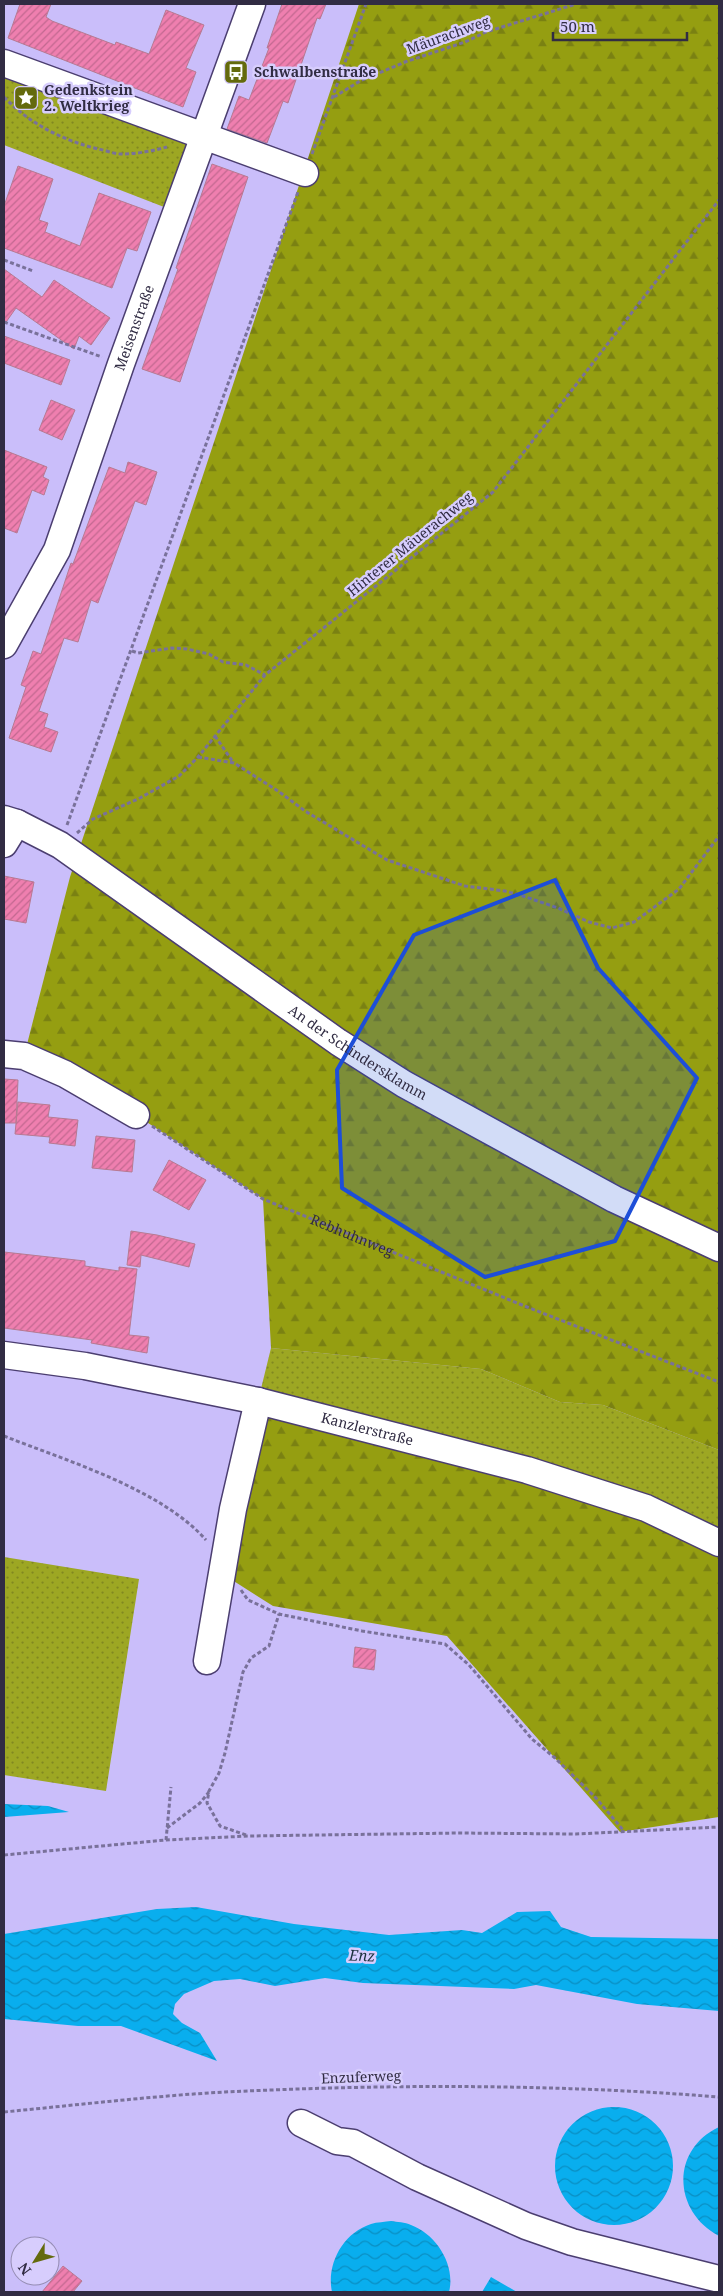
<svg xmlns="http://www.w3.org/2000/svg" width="723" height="2296" viewBox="0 0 723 2296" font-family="'Noto Serif',serif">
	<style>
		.grass { fill: url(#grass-dots) }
		.forest { fill: url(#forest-firs) }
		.water { fill: url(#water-waves) }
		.building { fill: url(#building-hatch); stroke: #b77a92 }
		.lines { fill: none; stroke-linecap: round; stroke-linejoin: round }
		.minor-casing { stroke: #4b3e70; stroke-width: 29 }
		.path { stroke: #79719a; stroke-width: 3; stroke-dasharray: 4 2.5; stroke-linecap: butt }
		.minor { stroke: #fff; stroke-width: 26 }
		.marked { fill: #1d4ed8; fill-opacity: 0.2; stroke: #1d4ed8; stroke-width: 4; stroke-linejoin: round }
		.labels { text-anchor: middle; stroke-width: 5; stroke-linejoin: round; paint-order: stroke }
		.street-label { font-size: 14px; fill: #312c43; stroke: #d7cdfd }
		.poi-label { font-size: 14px; font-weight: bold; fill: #312c43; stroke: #d7cdfd; text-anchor: start }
		.water-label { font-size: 15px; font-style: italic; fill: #1a303c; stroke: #d7cdfd }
	</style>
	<defs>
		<pattern id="grass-dots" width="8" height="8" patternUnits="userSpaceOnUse" patternTransform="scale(1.25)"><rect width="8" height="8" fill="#9da723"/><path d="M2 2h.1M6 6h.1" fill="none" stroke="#818820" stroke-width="1.8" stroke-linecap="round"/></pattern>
		<pattern id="forest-firs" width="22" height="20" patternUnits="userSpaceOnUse" patternTransform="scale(1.25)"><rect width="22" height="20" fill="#959e11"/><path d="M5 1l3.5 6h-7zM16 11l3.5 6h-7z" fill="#7a8112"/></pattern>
		<pattern id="water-waves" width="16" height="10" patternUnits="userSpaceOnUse" patternTransform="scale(1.25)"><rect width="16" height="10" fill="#09aeee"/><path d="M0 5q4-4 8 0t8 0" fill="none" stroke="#0a8ec2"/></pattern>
		<pattern id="building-hatch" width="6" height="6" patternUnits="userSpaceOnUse" patternTransform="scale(1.25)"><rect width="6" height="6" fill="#ef7faf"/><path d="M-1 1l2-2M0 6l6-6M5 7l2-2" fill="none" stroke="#c26890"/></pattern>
	</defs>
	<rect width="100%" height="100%" fill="#cabefa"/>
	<path class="grass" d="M4,70L189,142L164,207L4,145Z
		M271,1348L481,1369L560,1402L603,1405L719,1450V1543L258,1401Z
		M4,1557L139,1579L106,1791L4,1775Z"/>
	<path class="forest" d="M359,4H719V1450L603,1405L560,1402L481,1369L271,1348L263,1199L136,1115L24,1056L70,877Z
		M258,1401L398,1437L719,1543V1817L620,1832L447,1636L273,1606L229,1578Z"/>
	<path class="water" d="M4,1804L48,1806L69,1812L4,1817Z
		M196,1907L294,1924L389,1935L462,1930L482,1933L517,1912L550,1911L561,1927L591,1937L719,1939V2011L637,2004L536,1985L514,1989L363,1983L325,1978L275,1986L240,1979L214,1981L184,1994L175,2004L173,2014L182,2023L200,2033L217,2061L121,2026H78L4,2019V1934L157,1909Z
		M555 2166a59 59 0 1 1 118 0a59 59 0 1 1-118 0Z
		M719,2127V2236C673,2212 670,2150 719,2127Z
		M391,2221C397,2222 405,2222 411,2225C436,2234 456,2265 449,2292H332C326,2264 343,2233 371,2224C377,2222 385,2222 391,2221Z
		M491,2277L517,2292H482Z"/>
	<path class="building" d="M20,4H51L46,17L52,21L115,45L116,42L149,54L166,10L204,25L186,68L196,72L183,107L8,38Z
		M282,4H326L320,19L317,18L288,103L283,101L267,143L227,129L239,96L249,100L269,48H267Z
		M212,164L248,177L180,382L142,369L178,269L176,268Z
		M18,166L53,179L39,220L48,223L45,232L80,246L99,193L151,212L137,251L127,248L112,288L4,248V206Z
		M4,269L42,297L54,280L110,318L91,345L79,336L74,349L16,308L4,325Z
		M4,336L70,360L61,385L4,363Z
		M51,400L75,410L62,440L39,430Z
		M4,450L47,467L43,477L49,480L44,495L32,490L17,533L4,528Z
		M128,462L157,472L146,505L135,501L98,603L91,600L78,642L64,638L39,711L48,714L44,727L58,732L51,752L9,738L26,687L21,685L33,651L41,654L71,563L73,564L109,467L125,473Z
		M4,876L34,882L26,923L4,919Z
		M4,1079L18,1080L16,1123H4Z
		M18,1102L50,1105L48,1117L78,1120L75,1146L49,1143L50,1137L15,1134Z
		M96,1136L135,1140L132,1172L92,1168Z
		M169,1160L206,1180L189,1210L153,1190Z
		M131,1231L157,1235L195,1244L189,1267L141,1255L140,1267L127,1265Z
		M4,1252L85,1261V1266L119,1271V1267L137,1269L129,1335L149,1337L147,1353L91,1343L92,1340L4,1328Z
		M355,1647L376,1650L374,1670L353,1667Z
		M63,2266L82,2281L73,2292H42Z"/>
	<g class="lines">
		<defs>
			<g id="minor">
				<path d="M4,63L305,173"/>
				<path id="s2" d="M4,645L57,550L121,364L252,4"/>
				<path id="s3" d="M4,819L17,823L60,845L338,1042L404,1084L614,1199L719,1248"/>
				<path d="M4,844L17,823"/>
				<path d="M4,1054L24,1056L65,1074L136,1115"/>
				<path id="s4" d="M4,1355L85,1366L258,1401L527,1470L646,1508L719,1543"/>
				<path d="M207,1661L233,1509L258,1401"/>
				<path d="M301,2123L337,2141L353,2143L417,2177L526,2226L572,2242L719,2279"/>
			</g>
		</defs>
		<use href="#minor" class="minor-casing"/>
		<g class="path">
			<path d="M4,97C30,124 62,140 98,149C105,150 114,154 121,154C137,154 152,151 167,147"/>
			<path d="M334,97L360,81L405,62L465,42L486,32L576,4"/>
			<path d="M312,154L366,4"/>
			<path d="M4,260L33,271"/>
			<path d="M4,322L102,357"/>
			<path d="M132,651L138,653L172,648L187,649L209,654L223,662L246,665L265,675"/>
			<path d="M215,736L233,762"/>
			<path d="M198,757L234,763L278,791L305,811L387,860L465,886L505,891L523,896L558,908L589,922L612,928L634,922L679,889L719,836"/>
			<path d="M67,825L298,192"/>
			<path d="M77,833L93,819L140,798L179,776L198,757L265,675L493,492L719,200"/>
			<path id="s1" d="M152,1126L263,1199L527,1307L719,1382"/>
			<path d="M4,1436C67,1461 161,1489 206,1540"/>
			<path d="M241,1590L248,1600L279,1614L362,1631L445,1644L469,1665L532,1739L555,1758L595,1797L624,1831"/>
			<path d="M167,1828L200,1803L209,1792"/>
			<path d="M246,1835L220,1826L207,1803L209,1791L219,1773L225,1753L243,1672L251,1658L269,1646L279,1614"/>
			<path d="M166,1840L171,1787"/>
			<path d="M4,1855L166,1840L248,1836L460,1833L576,1834L719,1827"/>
			<path d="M4,2112C77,2105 152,2096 225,2092C390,2084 555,2084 719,2097"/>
		</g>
		<use href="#minor" class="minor"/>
	</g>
	<path class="marked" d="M555,880L598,968L697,1078L615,1241L485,1277L342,1188L337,1070L414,935Z"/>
	<defs>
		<symbol id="bus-square" viewBox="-11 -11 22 22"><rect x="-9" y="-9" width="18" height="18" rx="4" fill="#646a0d" stroke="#d7cdfd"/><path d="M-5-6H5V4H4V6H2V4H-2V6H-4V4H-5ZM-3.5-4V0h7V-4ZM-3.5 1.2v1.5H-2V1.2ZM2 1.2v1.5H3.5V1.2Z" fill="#fff"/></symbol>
		<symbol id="sight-square" viewBox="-11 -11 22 22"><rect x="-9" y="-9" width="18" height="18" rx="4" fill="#646a0d" stroke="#d7cdfd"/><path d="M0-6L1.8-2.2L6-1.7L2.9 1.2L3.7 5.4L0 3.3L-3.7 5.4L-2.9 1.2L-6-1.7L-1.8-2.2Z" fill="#fff"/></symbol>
	</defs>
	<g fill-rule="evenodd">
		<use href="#bus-square" x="222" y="58" width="28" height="28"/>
		<use href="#sight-square" x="12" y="84" width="28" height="28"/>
	</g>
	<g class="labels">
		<g class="street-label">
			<text transform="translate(448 35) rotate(-20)" y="5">Mäurachweg</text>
			<text dy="5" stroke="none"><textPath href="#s2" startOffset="344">Meisenstraße</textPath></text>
			<text transform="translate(410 544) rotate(-39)" y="5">Hinterer Mäuerachweg</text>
			<text dy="5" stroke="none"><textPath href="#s3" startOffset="425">An der Schindersklamm</textPath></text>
			<text dy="5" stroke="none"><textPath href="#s1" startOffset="229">Rebhuhnweg</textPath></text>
			<text dy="5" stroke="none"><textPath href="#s4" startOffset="371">Kanzlerstraße</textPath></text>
			<text transform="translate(361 2077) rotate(-2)" y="5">Enzuferweg</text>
		</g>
		<g class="poi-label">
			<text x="254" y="77">Schwalbenstraße</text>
			<text x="44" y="95">Gedenkstein<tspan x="44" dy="16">2. Weltkrieg</tspan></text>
		</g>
		<g class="water-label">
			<text transform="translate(362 1956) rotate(2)" y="5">Enz</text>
		</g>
	</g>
	<rect width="723" height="2296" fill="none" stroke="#312c43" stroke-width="10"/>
	<g transform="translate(35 2261) rotate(233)"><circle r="24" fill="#d7cdfd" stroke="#958db3"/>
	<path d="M0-4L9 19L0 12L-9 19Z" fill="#646a0d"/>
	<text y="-8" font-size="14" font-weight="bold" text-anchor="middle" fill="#312c43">N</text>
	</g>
	<path d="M553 32v8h134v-8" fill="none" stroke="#312c43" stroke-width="2.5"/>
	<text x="560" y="32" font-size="15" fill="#312c43" stroke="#d7cdfd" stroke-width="4" paint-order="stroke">50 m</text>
</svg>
